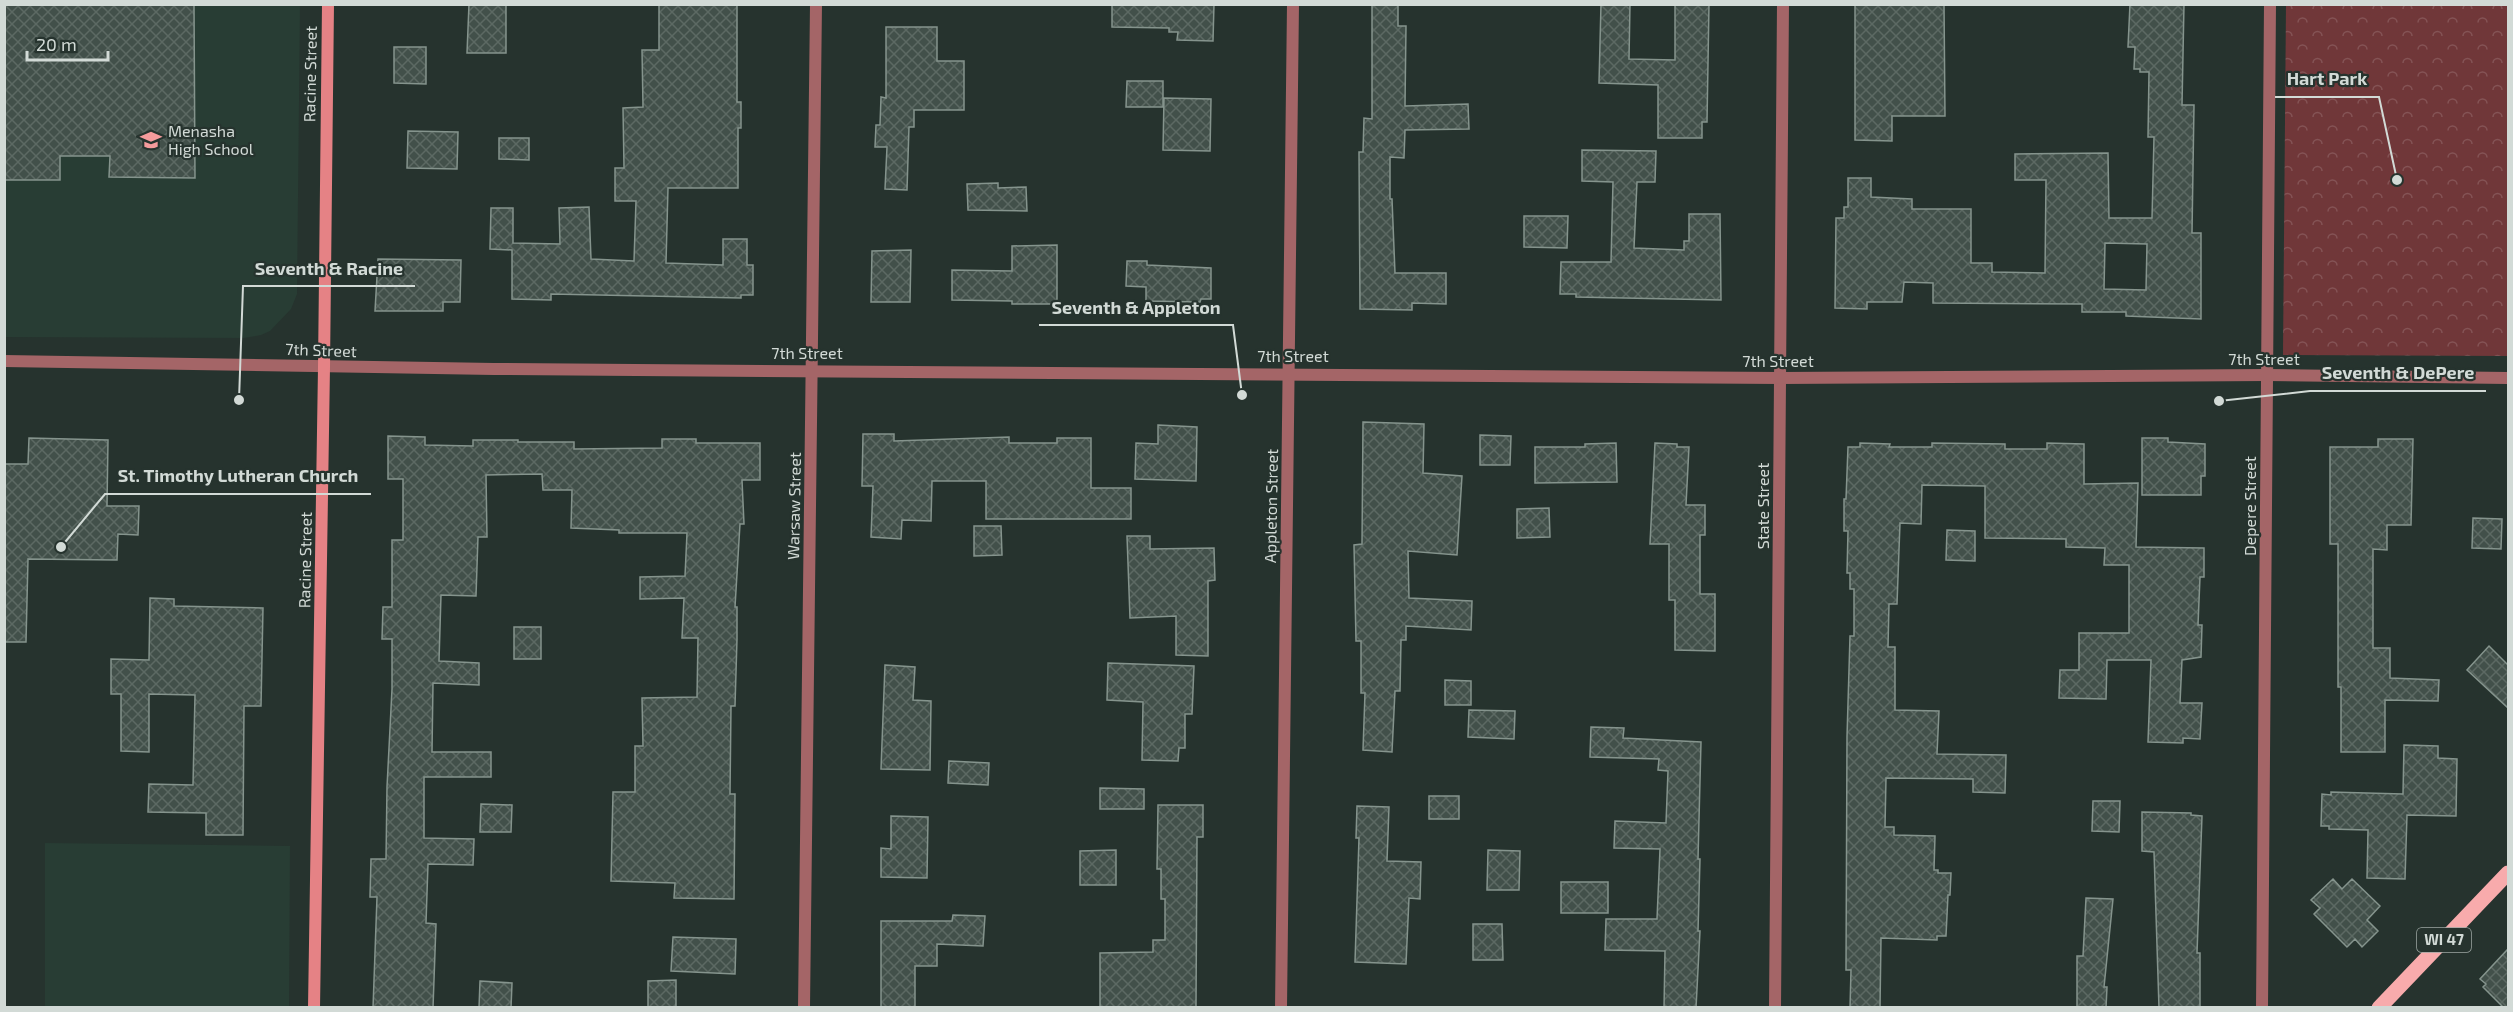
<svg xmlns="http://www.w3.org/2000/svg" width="2513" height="1012" viewBox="0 0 2513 1012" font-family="'Exo 2',sans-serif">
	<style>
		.built { fill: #283d34 }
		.park { fill: url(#park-crowns) }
		.building { fill: url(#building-cross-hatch); stroke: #85948d; stroke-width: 1.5; fill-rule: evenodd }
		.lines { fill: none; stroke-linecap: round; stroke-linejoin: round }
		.minor { stroke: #a46567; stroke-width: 12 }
		.tertiary { stroke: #a46567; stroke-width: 12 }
		.secondary { stroke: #e58285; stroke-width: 12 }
		.primary { stroke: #f8abac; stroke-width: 15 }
		.labels { text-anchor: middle; stroke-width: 4.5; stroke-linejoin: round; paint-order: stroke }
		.shield { fill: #26332e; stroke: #9ea8a4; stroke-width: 1.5 }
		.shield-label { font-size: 15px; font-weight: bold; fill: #d2dad6 }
		.street-label { font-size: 16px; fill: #d2dad6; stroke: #26332e }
		.poi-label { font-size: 16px; fill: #d2dad6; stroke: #26332e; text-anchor: start }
		.leader { fill: none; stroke: #d2dad6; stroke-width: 2 }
		.callout-dot { fill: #d2dad6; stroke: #26332e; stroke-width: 2 }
		.callout-label { font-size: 18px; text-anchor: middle; font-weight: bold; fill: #d2dad6; stroke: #26332e; stroke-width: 4.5; stroke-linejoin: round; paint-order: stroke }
	</style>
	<defs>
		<pattern id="park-crowns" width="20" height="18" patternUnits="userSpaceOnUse" patternTransform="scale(1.5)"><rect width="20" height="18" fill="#703739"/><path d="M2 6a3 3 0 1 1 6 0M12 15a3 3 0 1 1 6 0" fill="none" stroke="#845355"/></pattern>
		<pattern id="building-cross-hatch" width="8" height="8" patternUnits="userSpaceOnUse" patternTransform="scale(1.5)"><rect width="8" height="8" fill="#42504a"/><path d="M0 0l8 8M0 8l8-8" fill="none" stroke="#5c6963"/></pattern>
	</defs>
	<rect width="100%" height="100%" fill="#26332e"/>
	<path class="built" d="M5,5H300L297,294L291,309L270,331L261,335L244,338L5,337Z
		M45,843L290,846L289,1007H45Z"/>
	<path class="park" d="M2286,5H2508V356L2283,355Z"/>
	<path class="building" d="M4,4H194L195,178L109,177L110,156H60V180H4Z
		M469,4H506V53H467Z
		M659,4H737V102H741V128H738V188H668L666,263L723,265V239H747V265H753V295H741V298L551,294V300L512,299V250L490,249L491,208H513V243L560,244L559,208L589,207L591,259L634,261L636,201H615V168H624L623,108L643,107L642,50H659Z
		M1112,4H1214L1213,41L1177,40L1178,32H1169V28L1112,27Z
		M1372,4H1398V26H1406L1405,106L1468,104L1469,129L1405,130L1404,158L1390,157V199H1392L1395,273H1446V304L1412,303V310L1360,309L1359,152H1363L1364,118L1372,119Z
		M1601,4H1630L1629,59L1675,60V4H1709L1707,122H1702V138H1658V85L1599,83Z
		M1855,4H1944L1945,116H1892V141L1855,140Z
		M2130,4H2184L2182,105H2194L2192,233H2201V319L2126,316V312H2082V304L1933,303V283L1904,282L1902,302H1867V309L1835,308L1836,218H1844V207H1848V178H1871V197L1912,199V209H1971V263H1992V272L2045,273L2046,180H2015V154L2108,153L2109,218H2152L2154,137H2148L2149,72H2140V69H2134L2135,47H2128ZM2105,243L2147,244L2146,290L2104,289Z
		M886,27H937V61H964V110H914V127H909L907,190L885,189L887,147H875L876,125H880L881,97L886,98Z
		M394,47H426V84L394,83Z
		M1127,81H1163V107H1126Z
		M1164,98L1211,99L1210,151L1163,150Z
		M408,131L458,132L457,169L407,168Z
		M499,138H529V160L499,159Z
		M1582,150L1656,151L1655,182H1637L1634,248L1684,250V241H1689V214H1720L1721,300L1576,297V294H1560L1561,262H1611L1613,182L1582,181Z
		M998,183V188L1026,187L1027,211L968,210L967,184Z
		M1524,216H1568L1567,248L1524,247Z
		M1057,245V304H1012V301L952,300V270L1012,271V246Z
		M911,250L910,302H871L872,251Z
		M378,259L461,260L460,302H443V311H375Z
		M1127,261H1147V265L1211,268V299H1201L1200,302L1146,301V287L1126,286Z
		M1363,422L1424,424L1423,473L1462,476L1457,555L1408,551L1409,598L1472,601L1471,630L1406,626V640H1401L1400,691H1395L1392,752L1363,750L1365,693H1361V641H1356L1354,545L1362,544Z
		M1158,425L1197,427L1196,481L1135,479L1136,443L1158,444Z
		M863,434H894V441L1009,437V443H1057V438H1091V488H1131V519H986V481H932L931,521L902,520L901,539L871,537L873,486H862Z
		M1480,435L1511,436L1510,465H1480Z
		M388,436L425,437V445L473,446V440H518V442H574V449L662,448V439H696V443H760V480H742L744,524H740L735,607H737V639L735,706H731L730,794H735L734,899L674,898L675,883L611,881L613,792H635V746H643L642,698L697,697L698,638H682L684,598L640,599V577L685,576L687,533H619V530L571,528L572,490H543L542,474L486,475L487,537H478L476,596L441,595L439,661L479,663V685L433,683L432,752H491V777H424V838L474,839L473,865L428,864L426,923L436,924L433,1008H373L377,897H370L371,859H386L387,787L392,689V639H382L383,607H392V540H403V479H388Z
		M29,438L108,440L107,506H139L138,535L118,534L117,560L28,559L26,642H4V464H28Z
		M2142,438H2168V442L2205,444V476H2201V495H2142Z
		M2378,439H2413L2411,525H2387V550L2373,549V648H2390V678L2439,680L2438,701L2385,700V752H2341V687H2338V544H2330V447H2378Z
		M1616,443L1617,482L1535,483V447H1585V444Z
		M1655,443L1677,444V447H1689L1686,505H1705V535H1700V594H1715V651L1675,650V600H1669V544H1650Z
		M1860,443L1890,444L1889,447H1932V443L2005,444V449H2047V443L2084,444V484L2138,483L2136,547L2204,548V577H2200L2198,625H2202L2201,657L2182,660L2180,703H2202L2200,739L2183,738V743L2148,742L2151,660H2107L2106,699L2059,698L2060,670H2079V633H2129V565H2104L2105,548L2066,547V539L1985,538V486L1922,485L1921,524L1900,523L1897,604H1889L1888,647H1895V710L1939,711L1937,754L2006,755L2005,793L1973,792V779L1886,778L1885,827H1894V835L1935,836L1934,870H1938V873H1951L1950,895H1948L1946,936H1937V940L1881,938L1880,1008H1850L1851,970H1846L1847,737L1850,636H1854V589H1850V573H1847L1848,531H1844V499H1846L1848,447H1860Z
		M1549,508L1550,537L1517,538V509Z
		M2473,518L2502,519L2501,549L2472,548Z
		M974,526H1001L1002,555L974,556Z
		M1947,530L1975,531V561L1946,560Z
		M1127,536H1150V549L1214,548L1215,580L1208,581V656L1176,655V616L1130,618Z
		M150,598L174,599V606L263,608L261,706H244L243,835H206V813L148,812L149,784L193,785L195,695L149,694V752L121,751V694H111V659L149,660Z
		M514,627H541V659H514Z
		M2489,646L2508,665V708L2467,670Z
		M1108,663L1194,666L1192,714H1185V748H1179L1178,761L1142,760L1143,702L1107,700Z
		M885,665L915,667L913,700L931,701L930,770L881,769Z
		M1445,680L1471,681V705H1445Z
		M1469,710L1515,711L1514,739L1468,737Z
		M1591,727L1624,728L1623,738L1701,742L1698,859H1700L1698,931H1700L1696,1008H1664L1665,951L1605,950L1606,919H1657L1660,849L1614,848L1615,821L1666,823L1668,771L1658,770L1659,759L1590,757Z
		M2404,745L2438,746V758L2457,759L2456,816L2407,815L2405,879L2367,878L2368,830L2329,829V826H2321L2322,794L2331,795V792L2403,794Z
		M949,761L989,763L988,785L948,783Z
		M1100,788L1144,789V809H1100Z
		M1429,796H1459V819H1429Z
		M2093,801H2120L2119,832L2092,831Z
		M481,804L512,805L511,832H480Z
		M1158,805H1203V837H1197L1196,1008H1100V953L1153,952V940H1165V899H1161V869H1157Z
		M1357,806L1389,807L1387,861L1421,862L1420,899L1409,898L1406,964L1355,962L1359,838H1356Z
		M2142,812L2191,813V815L2202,816L2197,953H2200V1008H2159L2154,852L2142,851Z
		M891,816L928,817L927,878L881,877V848L891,849Z
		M1116,850V885H1080V851Z
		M1488,850L1520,851L1519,890H1487Z
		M2333,879L2342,889L2352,879L2380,906L2367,920L2378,931L2362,947L2355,939L2347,947L2314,914L2320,908L2311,900Z
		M1561,882H1608V913H1561Z
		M2086,898L2113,899L2104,987H2107L2106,1008H2077V956H2083Z
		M953,915L985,916L983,946L937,944V966H915V1008H881V921H952Z
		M1473,924H1502L1503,960H1473Z
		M673,937L736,939L735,974L671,971Z
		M2508,949V1008H2504L2483,987L2486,984L2480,979Z
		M676,980V1008H648V981Z
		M480,981L512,983L511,1008H479Z"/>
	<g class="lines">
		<path class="minor" d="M804,1008L816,4
			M1281,1008L1293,4
			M1775,1008L1783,4
			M2262,1008L2270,4"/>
		<path class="tertiary" d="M4,361L494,369L1780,378L2267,375L2508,378"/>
		<path class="secondary" d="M314,1008L324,367L328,4"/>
		<path class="primary" d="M2379,1008L2508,873"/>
	</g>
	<defs>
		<symbol id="school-bare" viewBox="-9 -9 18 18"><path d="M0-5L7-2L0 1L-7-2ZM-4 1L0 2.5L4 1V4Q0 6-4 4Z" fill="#f59b9c" stroke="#26332e" stroke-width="2.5" paint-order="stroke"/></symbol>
	</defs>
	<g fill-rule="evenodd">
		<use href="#school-bare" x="136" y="125" width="30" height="30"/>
	</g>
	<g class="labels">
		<rect class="shield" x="2417" y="928" width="54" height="24" rx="4.5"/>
		<g class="shield-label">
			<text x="2444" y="945">WI 47</text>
		</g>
		<g class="street-label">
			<text transform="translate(310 74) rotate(-89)" y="6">Racine Street</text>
			<text transform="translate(321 350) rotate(2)" y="6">7th Street</text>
			<text x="807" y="359">7th Street</text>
			<text x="1293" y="362">7th Street</text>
			<text x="2264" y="365">7th Street</text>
			<text x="1778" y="367">7th Street</text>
			<text transform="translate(794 506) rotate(-89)" y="6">Warsaw Street</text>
			<text transform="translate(1271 506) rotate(-89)" y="6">Appleton Street</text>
			<text transform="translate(1763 506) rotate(-90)" y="6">State Street</text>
			<text transform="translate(2250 506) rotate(-90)" y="6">Depere Street</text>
			<text transform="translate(305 560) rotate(-89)" y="6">Racine Street</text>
		</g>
		<g class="poi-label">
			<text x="168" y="137">Menasha<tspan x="168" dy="18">High School</tspan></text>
		</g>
	</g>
	<path class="leader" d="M2397 180L2379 97H2275M239 400L243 286H415M1242 395L1233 325H1039M2219 401L2310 391H2486M61 547L105 494H371"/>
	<g class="callout-dot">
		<circle cx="2397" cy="180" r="6"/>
		<circle cx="239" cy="400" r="6"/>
		<circle cx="1242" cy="395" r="6"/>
		<circle cx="2219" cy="401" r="6"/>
		<circle cx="61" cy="547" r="6"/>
	</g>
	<g class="callout-label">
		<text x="2327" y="85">Hart Park</text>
		<text x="329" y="275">Seventh &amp; Racine</text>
		<text x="1136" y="314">Seventh &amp; Appleton</text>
		<text x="2398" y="379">Seventh &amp; DePere</text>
		<text x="238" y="482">St. Timothy Lutheran Church</text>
	</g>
	<rect width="2513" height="1012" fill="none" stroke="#d2dad6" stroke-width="12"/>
	<path d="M27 51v9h81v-9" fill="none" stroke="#d2dad6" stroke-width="3"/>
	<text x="36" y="51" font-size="18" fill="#d2dad6" stroke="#26332e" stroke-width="4.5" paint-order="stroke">20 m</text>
</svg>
